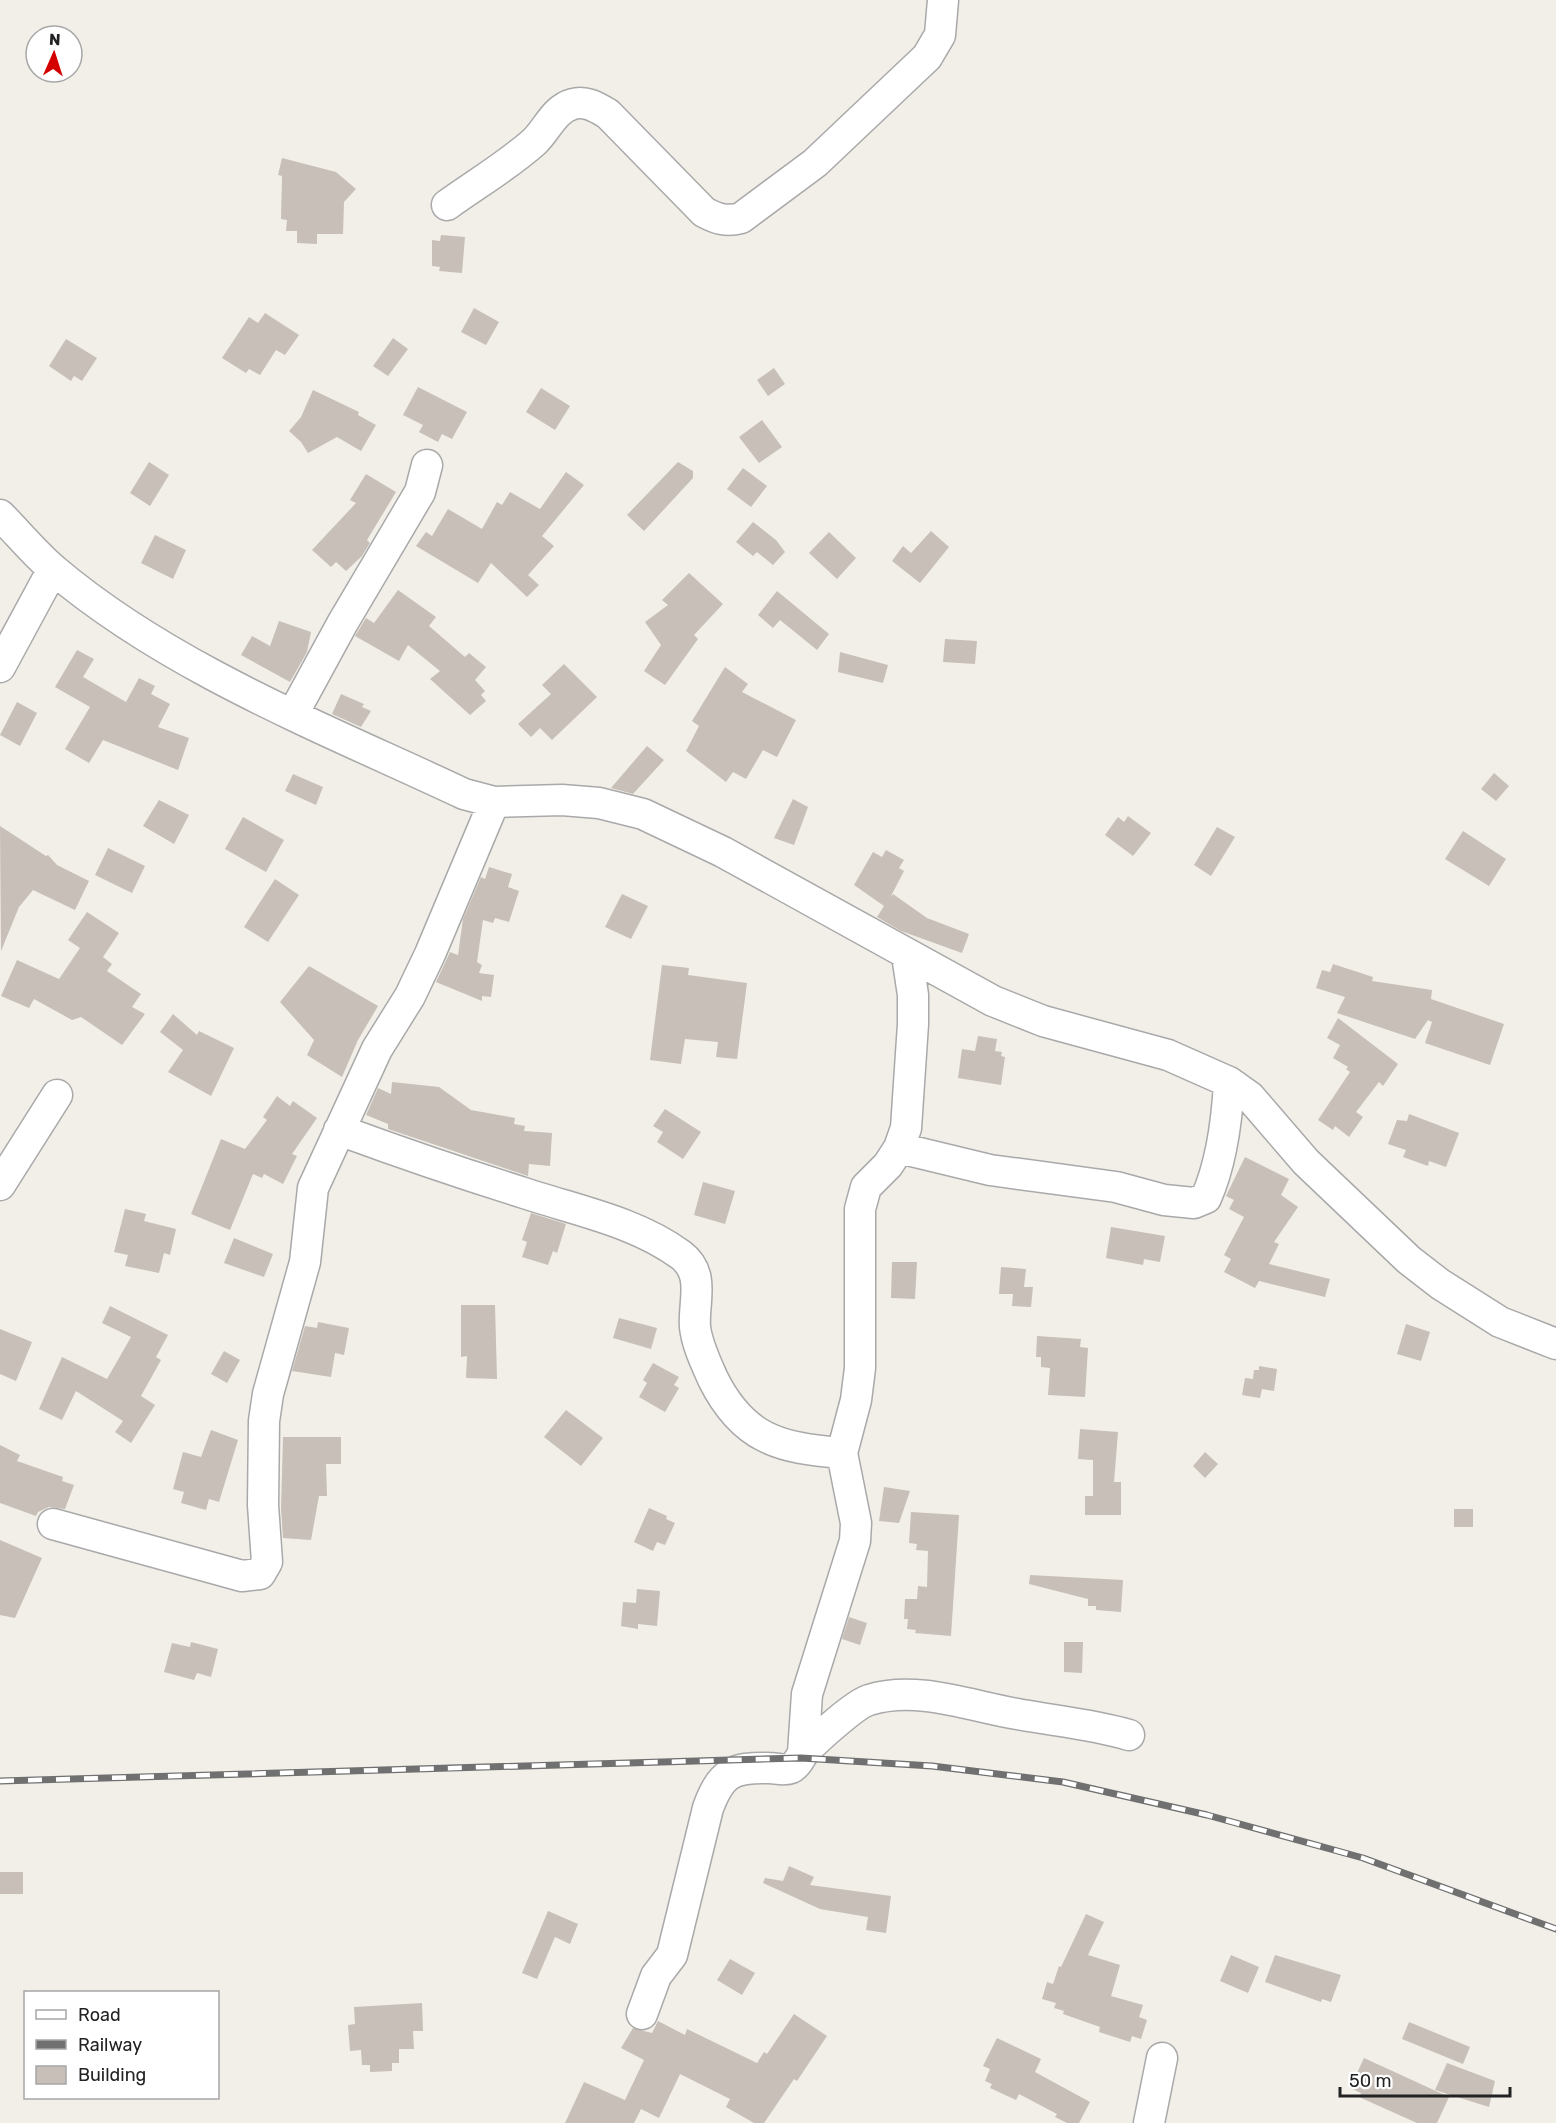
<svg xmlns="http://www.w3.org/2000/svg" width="1556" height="2123" viewBox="0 0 1556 2123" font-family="Rubik,sans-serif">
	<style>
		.building { fill: #c7bfb8 }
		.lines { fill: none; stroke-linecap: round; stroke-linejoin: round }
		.minor-casing { stroke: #a9a9a9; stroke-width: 33 }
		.minor { stroke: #fff; stroke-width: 30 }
		.rail-casing { stroke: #707070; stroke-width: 7 }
		.rail { stroke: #fff; stroke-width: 4.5; stroke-dasharray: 14; stroke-linecap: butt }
	</style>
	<rect width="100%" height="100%" fill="#f2efe9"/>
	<path class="building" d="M282,158L336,172L356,189L344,202L343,234H317V244L297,243V231H286L287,220L281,219L282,176L278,175Z
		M441,235L465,237L462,273L439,271L440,267L432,266V240L440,241Z
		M474,308L499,322L486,345L461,332Z
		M265,313L299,335L285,355L276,350L260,375L249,369L246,373L222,358L249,317L258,323Z
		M393,338L408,349L388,376L373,366Z
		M66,339L97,358L82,381L74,376L71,381L49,366Z
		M774,368L785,384L768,396L757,380Z
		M418,387L467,412L452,439L442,434L438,442L419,432L423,425L403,415Z
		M541,388L570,406L555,430L526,412Z
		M313,390L359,412L358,415L376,425L361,451L337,437L308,453L301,442L289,431L301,417Z
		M762,420L782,447L759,463L739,437Z
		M149,462L169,475L150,506L130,493Z
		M678,462L693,471V478L644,531L627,515Z
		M743,468L767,486L751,507L727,489Z
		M566,472L584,485L542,536L554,546L528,575L539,585L527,597L491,563L478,583L416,546L426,532L432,536L448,509L482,529L497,502L502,505L510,492L540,509Z
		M366,474L396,492L367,540L370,543L362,556L346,571L336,562L331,567L312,550L356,503L350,500Z
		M753,522L776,540L785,552L773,565L757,552L753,556L736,542Z
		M931,531L949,547L920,583L892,561L903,546L911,553Z
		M829,532L856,558L837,579L809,553Z
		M155,535L186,550L173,579L141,563Z
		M689,573L723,604L694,635L698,639L665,685L644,671L661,645L645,622L668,605L662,600Z
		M398,590L436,617L429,626L465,657L469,653L486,667L475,680L485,691L481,695L486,701L470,715L430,679L440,671L408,645L399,661L355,636L366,618L374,623Z
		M777,591L829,634L817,650L780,620L773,628L758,615Z
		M279,621L311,632L307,652L290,682L241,655L252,636L270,646Z
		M945,639L977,641L975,664L943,662Z
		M77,650L94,659L83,677L126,702L139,678L155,686L151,694L170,704L158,727L189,738L178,770L103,740L89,763L65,749L90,707L55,687Z
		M840,652L888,665L883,683L838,672Z
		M564,664L597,697L552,740L540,728L531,737L518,724L551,694L542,685Z
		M725,667L748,684L742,692L796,720L777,757L763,750L746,779L733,772L726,782L686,751L699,726L692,721Z
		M341,694L364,704L362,707L371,711L361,727L332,714Z
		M17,702L37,713L20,746L0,735Z
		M647,746L664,760L633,794L611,788Z
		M1494,773L1509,786L1496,801L1481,789Z
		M293,774L323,787L316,805L285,791Z
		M793,799L808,807L794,845L774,838Z
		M159,800L189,815L174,844L143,826Z
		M1128,816L1151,833L1133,856L1105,835L1118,817L1124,822Z
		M243,817L284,840L266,872L225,849Z
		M0,826L46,856L48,855L57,865L89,881L75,910L33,890L19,907L1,951Z
		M1217,827L1235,837L1211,876L1194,865Z
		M1463,831L1506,859L1489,886L1445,859Z
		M108,848L145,866L132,893L95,875Z
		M886,850L904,860L899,868L904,871L890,898L893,894L927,918L969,934L962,953L901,931L877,917L884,906L854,885L873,852L882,857Z
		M489,867L512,874L508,887L519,891L509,922L495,918L493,923L483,920L477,962L482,965L479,973L494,975L491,997L482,996V1001L436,982L450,952L458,955L463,919L481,877L485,879Z
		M275,879L299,895L268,942L244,927Z
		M622,894L648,906L631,939L605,927Z
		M87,912L119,933L103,957L112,964L107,971L141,994L132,1007L145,1014L122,1045L81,1017L72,1020L34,999L29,1008L1,996L17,960L59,979L80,948L68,940Z
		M1333,964L1373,977L1372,981L1432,990L1431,999L1504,1024L1490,1065L1425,1043L1432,1022L1428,1020L1415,1039L1337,1013L1345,997L1316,988L1322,970L1330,972Z
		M662,965L689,968L688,975L747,983L737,1059L716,1057L718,1042L685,1039L681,1064L650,1060Z
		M309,966L378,1006L358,1040L342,1077L307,1055L314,1040L280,1002Z
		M173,1014L197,1035L199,1031L234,1048L211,1096L168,1072L183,1050L160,1032Z
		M1338,1018L1398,1064L1383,1086L1379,1082L1356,1112L1363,1117L1349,1137L1335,1126L1333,1130L1318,1120L1350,1072L1346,1069L1348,1067L1333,1058L1340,1045L1327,1038Z
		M978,1036L997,1039L995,1051L1002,1052L1001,1056L1005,1057L1001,1085L958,1078L962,1049L975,1051Z
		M392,1082L439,1087L471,1110L515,1118L514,1124L525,1126L524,1131L552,1133L550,1166L529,1164L528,1176L388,1129V1124L366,1115L378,1088L391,1094Z
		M277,1096L290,1106L293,1101L317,1118L292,1154L297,1156L283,1184L264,1174L262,1178L253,1174L230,1230L191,1214L221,1139L245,1149L267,1120L263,1117Z
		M665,1109L701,1132L683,1159L657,1142L663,1132L653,1126Z
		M1409,1114L1459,1133L1446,1167L1429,1161L1428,1166L1403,1157L1406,1150L1388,1144L1397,1120L1407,1121Z
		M1245,1157L1289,1179L1281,1195L1298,1207L1274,1242L1279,1244L1269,1264L1330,1279L1325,1297L1259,1281L1255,1288L1224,1272L1231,1259L1224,1255L1244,1217L1229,1209L1234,1200L1226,1196Z
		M703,1182L735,1191L725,1224L694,1215Z
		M125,1209L146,1214L144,1221L176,1229L170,1255L164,1253L159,1273L125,1266L128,1255L114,1252Z
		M531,1213L566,1224L557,1253L553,1251L548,1265L522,1257L527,1242L522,1240Z
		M1111,1227L1165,1236L1160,1262L1144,1259L1143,1265L1106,1258Z
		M234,1238L273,1254L264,1277L224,1263Z
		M892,1262H917L915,1299L891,1298Z
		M1001,1267L1026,1269L1024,1287H1033L1031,1307L1012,1306L1013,1294H999Z
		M461,1305H495L497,1379L466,1378L467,1356L461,1357Z
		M110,1306L168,1335L156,1357L161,1360L141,1396L155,1405L131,1443L115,1432L123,1421L76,1391L62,1420L39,1409L62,1357L107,1379L131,1337L102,1323Z
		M619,1318L657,1328L651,1349L613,1338Z
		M318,1322L349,1328L344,1355L335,1353L331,1377L292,1371L305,1326L317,1328Z
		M1406,1324L1430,1332L1421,1361L1397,1354Z
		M0,1329L32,1342L16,1381L0,1374Z
		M1037,1336L1081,1339L1080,1347L1088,1348L1085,1397L1048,1395L1050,1368L1041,1367V1357H1036Z
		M224,1351L240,1360L227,1383L211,1374Z
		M653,1363L679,1377L674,1385L679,1388L665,1412L639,1397L647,1383L643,1380Z
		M1259,1366L1277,1369L1274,1391L1262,1389L1260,1398L1242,1395L1245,1378L1253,1379L1254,1370H1259Z
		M566,1410L603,1438L581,1466L544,1437Z
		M1080,1429L1118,1432L1114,1482H1121V1515H1085V1496H1093V1460L1078,1459Z
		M211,1430L238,1440L219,1502L209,1499L206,1510L181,1503L184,1492L173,1489L183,1452L201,1457Z
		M283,1437H341V1464H326L327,1496H319L311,1540L283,1538L281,1508Z
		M0,1445L20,1455L17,1461L63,1477L62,1481L74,1485L65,1509L49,1507L38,1512L36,1516L0,1503Z
		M1205,1452L1218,1464L1205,1478L1193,1466Z
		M884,1487L910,1491L899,1523L879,1521Z
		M649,1508L667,1516L666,1519L675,1523L665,1545L657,1542L653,1551L634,1542Z
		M1454,1509H1473V1527H1454Z
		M911,1512L959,1515L951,1636L915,1633L916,1630L907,1629L908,1619H904L905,1599H917L918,1586L927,1587L928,1551L916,1550L917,1544L909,1543Z
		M0,1540L42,1558L15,1618L0,1615Z
		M1030,1575L1123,1580L1121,1612L1096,1610V1606H1088V1599L1029,1584Z
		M637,1589L660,1591L657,1626L638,1624V1629L621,1626L623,1602L636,1603Z
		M849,1617L867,1623L860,1645L842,1639Z
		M191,1642L218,1649L211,1677L197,1673L194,1680L164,1672L172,1643L190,1647Z
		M1064,1642H1083L1082,1673L1064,1672Z
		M789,1866L814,1877L810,1885L891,1896L886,1933L866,1930L868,1917L820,1909L763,1883L765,1878L783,1881Z
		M0,1872H23V1894H0Z
		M548,1911L578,1924L570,1944L555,1937L537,1979L522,1973Z
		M1086,1914L1104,1922L1088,1955L1120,1965L1111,1996L1143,2005L1139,2017L1147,2020L1141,2039L1132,2036L1130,2042L1099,2032L1100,2027L1063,2014L1064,2011L1054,2008L1056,2003L1042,1999L1047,1982L1053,1984L1059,1966L1061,1967Z
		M1231,1955L1259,1967L1248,1993L1220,1981Z
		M1275,1955L1341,1975L1331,2002L1322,1999L1321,2002L1265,1982Z
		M730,1959L755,1973L742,1995L717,1980Z
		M422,2003L423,2031H413L414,2049H399V2063H392V2071L370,2072V2065H362L361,2050L350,2051L348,2025L355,2024L354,2007Z
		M794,2014L827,2036L797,2081L794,2079L764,2123H754L726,2107L730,2099L680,2074L659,2118L641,2109L634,2123H565L584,2082L625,2100L644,2060L621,2048L633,2028L652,2033L658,2021L685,2035L687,2029L757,2063L764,2052L767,2054Z
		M1409,2022L1470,2047L1463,2064L1402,2039Z
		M997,2038L1041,2059L1035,2072L1090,2102L1079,2123H1067L1055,2117L1057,2114L1019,2094L1016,2100L990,2088L992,2084L985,2081L990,2069L983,2066Z
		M1364,2058L1449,2097L1437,2123H1417L1359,2097L1361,2093L1350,2088Z
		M1447,2063L1495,2081L1489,2107L1435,2090Z"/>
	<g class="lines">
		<defs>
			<path id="minor" d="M447,205C476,184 507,166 534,142C547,130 554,109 573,104C586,100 598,108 608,114L704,212C717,219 726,222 741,218L815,163L927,57L940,35L943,0
				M0,515C18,533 35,554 54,570C171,669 326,729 464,794L494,802L562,800L599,803L643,814L723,852L993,1001L1043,1021L1168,1055L1229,1082L1250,1097L1306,1162L1409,1260L1440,1284L1500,1322L1556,1344
				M0,667L53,569
				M293,714L342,624L420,492L427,465
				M339,1130C399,1152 460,1173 521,1192C574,1210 635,1221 681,1255C706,1274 693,1302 695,1327C697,1345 706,1363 713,1379C743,1439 779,1448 842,1453
				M899,1148L990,1170L1116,1187L1164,1200L1194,1203L1206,1198C1222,1162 1227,1121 1229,1082
				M0,1185L57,1095
				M53,1524L242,1576L260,1574L267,1562L263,1505L264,1421L268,1394L305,1262L313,1188L377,1049L410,996L430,954L494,802
				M803,1753L807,1694L855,1541L856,1523L842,1453L856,1400L860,1368V1209L866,1187L888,1165L899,1148L906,1128L913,1024V995L907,955
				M642,2014L656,1976L672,1955L708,1808C721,1773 732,1767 769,1768C776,1768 784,1771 791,1768C799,1764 800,1756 805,1751C817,1739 855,1704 869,1700C917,1685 970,1706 1017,1714C1055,1721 1092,1724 1129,1735
				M1149,2123L1162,2058"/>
		</defs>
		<use href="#minor" class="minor-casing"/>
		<use href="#minor" class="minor"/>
		<defs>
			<path id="rail" d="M0,1781L801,1758L932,1766L1063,1782L1207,1815L1363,1858L1556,1929"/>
		</defs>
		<use href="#rail" class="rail-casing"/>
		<use href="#rail" class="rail"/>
	</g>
	<rect x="24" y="1991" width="195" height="108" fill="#ffffff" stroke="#a7a7a7" stroke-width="1.5"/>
	<rect x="36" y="2010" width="30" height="9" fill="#ffffff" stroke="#a7a7a7" stroke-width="1.5"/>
	<text x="78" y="2021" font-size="18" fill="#222222">Road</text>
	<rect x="36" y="2040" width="30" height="9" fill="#707070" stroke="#a7a7a7" stroke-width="1.5"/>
	<text x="78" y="2051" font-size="18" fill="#222222">Railway</text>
	<rect x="36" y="2066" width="30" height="18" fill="#c7bfb8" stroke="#a7a7a7" stroke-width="1.5"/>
	<text x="78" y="2081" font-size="18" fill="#222222">Building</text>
	<g transform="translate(54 54) rotate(3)"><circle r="28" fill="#ffffff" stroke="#a7a7a7" stroke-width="1.5"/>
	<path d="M0-4.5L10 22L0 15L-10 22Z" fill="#d40000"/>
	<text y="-9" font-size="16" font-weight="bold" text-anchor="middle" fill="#222222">N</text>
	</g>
	<path d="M1340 2087v9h170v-9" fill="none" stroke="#222222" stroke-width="3"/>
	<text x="1349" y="2087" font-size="18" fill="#222222" stroke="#ffffff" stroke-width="4.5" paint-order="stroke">50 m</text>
</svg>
